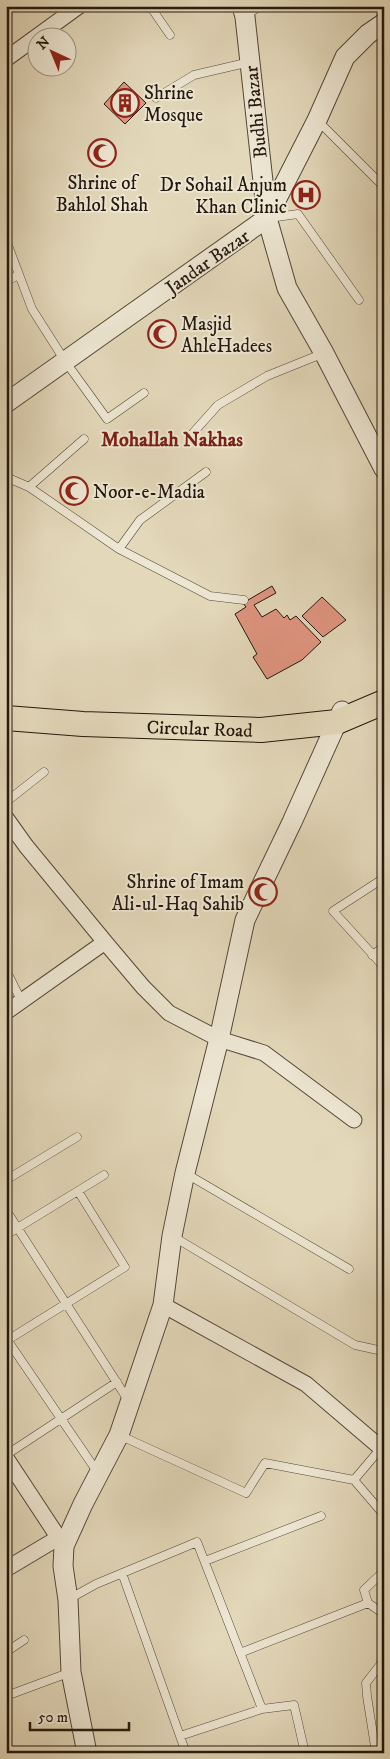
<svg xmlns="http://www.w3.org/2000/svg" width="390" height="1759" viewBox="0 0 390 1759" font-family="'IM FELL DW Pica',serif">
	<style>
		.building { fill: #e09581; stroke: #24180f }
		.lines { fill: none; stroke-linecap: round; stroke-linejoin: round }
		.service-casing { stroke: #54483a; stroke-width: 9 }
		.minor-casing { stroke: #54483a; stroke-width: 17 }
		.tertiary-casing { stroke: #54483a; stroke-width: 21 }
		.primary-casing { stroke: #24180f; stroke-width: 26 }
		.service { stroke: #ede6d2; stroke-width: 8 }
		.minor { stroke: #ede6d2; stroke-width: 15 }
		.tertiary { stroke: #ede6d2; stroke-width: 19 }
		.primary { stroke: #e3d8ba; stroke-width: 24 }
		.labels { text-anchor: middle; stroke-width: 4; stroke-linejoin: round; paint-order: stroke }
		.poi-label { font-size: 19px; fill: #24180f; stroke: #ede6d2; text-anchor: start }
		.street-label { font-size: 19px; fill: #24180f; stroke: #ede6d2 }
		.neighbourhood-label { font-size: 20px; font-weight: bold; fill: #7a1f14; stroke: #ede6d2 }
	</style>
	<rect width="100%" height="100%" fill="#e3d8ba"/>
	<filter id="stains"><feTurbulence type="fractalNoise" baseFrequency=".004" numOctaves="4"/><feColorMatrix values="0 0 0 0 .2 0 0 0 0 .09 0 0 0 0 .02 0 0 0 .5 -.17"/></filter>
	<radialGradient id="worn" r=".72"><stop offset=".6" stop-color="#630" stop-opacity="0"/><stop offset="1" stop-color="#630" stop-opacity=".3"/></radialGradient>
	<path class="building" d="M124,82L146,103L125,124L104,104Z
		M272,586L276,593L254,605L262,617L276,609L284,618L287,615L290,620L296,616L321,642L302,660L267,679L253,657L257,654L235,614L246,607L243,603Z
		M322,597L346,620L323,637L302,616Z"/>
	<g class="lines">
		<defs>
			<path id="service" d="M150,6L170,35
				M245,16L260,6
				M156,98L194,75L250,62
				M317,120L384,187
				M269,218L298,214L359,300
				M6,240L32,309L65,361L107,419L144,393
				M6,281L19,275
				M192,434L218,405L267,376L324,353
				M6,477L29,487L119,549L210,596L244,600
				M29,487L84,439
				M119,549L140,520L206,472
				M6,802L44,772
				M384,878L333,911L384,967
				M372,955L384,947
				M6,970L22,1002
				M185,1173L349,1269
				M6,1180L77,1137
				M6,1210L128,1400
				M6,1235L104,1175
				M174,1237L355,1345L378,1350
				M6,1338L98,1473
				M6,1341L125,1267L78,1191
				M119,1435L246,1493L265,1463L354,1480L384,1515
				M6,1455L117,1382
				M354,1480L381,1448
				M205,1561L321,1516
				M122,1573L186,1753
				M69,1599L96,1584L197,1542L262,1709L294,1705L305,1753
				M368,1603L384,1614
				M6,1652L24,1640
				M240,1653L368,1603L364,1590L384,1571
				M6,1696L71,1672
				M180,1736L262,1709
				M376,1753L367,1696L366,1683L384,1660"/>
			<path id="minor" d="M6,59L79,6
				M6,818L26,846L105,942L143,987L169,1013L219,1039L264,1053L354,1120
				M6,1012L105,942
				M163,1305L306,1384L381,1448
				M6,1458L64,1546
				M6,1569L58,1538"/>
			<path id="tertiary" d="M242,6L245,17L267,218L287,288L324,353L384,469
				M6,403L267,218L317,120L345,57L368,34L384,23
				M87,1753L71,1672L68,1600L63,1566L64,1546L83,1504L119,1435L163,1305L172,1236L185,1173L219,1039L245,920L292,822L342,711"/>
			<g id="primary">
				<path id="s1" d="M6,718L83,724L261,730L337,722L384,702"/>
			</g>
		</defs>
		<use href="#service" class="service-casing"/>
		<use href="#minor" class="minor-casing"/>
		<use href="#tertiary" class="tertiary-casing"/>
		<use href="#primary" class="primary-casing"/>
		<use href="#service" class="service"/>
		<use href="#minor" class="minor"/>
		<use href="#tertiary" class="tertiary"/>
		<use href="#primary" class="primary"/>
	</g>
	<defs>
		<symbol id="building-ring" viewBox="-11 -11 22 22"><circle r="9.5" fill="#ede6d2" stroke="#8f2418" stroke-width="1.5"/><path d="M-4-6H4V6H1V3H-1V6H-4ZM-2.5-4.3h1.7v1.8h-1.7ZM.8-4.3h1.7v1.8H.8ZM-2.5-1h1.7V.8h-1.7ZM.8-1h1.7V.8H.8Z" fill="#8f2418"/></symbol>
		<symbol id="mosque-ring" viewBox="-11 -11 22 22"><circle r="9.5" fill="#ede6d2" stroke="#8f2418" stroke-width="1.5"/><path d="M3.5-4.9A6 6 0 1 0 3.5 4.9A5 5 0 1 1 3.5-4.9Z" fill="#8f2418"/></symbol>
		<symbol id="hospital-ring" viewBox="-11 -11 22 22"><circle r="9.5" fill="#ede6d2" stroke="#8f2418" stroke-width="1.5"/><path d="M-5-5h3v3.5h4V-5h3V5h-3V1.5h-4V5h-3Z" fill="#8f2418"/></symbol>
	</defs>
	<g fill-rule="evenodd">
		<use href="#building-ring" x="109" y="87" width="32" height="32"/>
		<use href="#mosque-ring" x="86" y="137" width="32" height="32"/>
		<use href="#hospital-ring" x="290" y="179" width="32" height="32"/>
		<use href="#mosque-ring" x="146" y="318" width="32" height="32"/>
		<use href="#mosque-ring" x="58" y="475" width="32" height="32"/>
		<use href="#mosque-ring" x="247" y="876" width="32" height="32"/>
	</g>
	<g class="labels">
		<g class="poi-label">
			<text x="144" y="99">Shrine<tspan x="144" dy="22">Mosque</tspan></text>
			<text x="102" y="189" text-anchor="middle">Shrine of<tspan x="102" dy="22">Bahlol Shah</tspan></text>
			<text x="287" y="191" text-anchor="end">Dr Sohail Anjum<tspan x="287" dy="22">Khan Clinic</tspan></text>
			<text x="181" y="330">Masjid<tspan x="181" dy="22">AhleHadees</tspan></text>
			<text x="93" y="498">Noor-e-Madia</text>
			<text x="244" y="888" text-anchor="end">Shrine of Imam<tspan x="244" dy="22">Ali-ul-Haq Sahib</tspan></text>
		</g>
		<g class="street-label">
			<text transform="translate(255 112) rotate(-96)" y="7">Budhi Bazar</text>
			<text transform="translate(207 261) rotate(-35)" y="7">Jandar Bazar</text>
			<text dy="7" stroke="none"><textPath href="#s1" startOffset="194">Circular Road</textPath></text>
		</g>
		<g class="neighbourhood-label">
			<text x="172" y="446">Mohallah Nakhas</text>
		</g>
	</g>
	<rect width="390" height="1759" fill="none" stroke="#e3d8ba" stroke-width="25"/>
	<rect x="8" y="8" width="375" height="1744" fill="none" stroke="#24180f" stroke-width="2.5"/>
	<rect x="12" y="12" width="365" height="1734" fill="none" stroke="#24180f"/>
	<g transform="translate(52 52) rotate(316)"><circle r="24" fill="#ede6d2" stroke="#9d9484"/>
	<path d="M0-4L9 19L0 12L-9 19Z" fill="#8f2418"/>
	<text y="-8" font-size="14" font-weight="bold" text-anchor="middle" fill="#24180f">N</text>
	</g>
	<path d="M30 1722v8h99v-8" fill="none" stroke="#24180f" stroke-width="2.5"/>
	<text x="38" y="1722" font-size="15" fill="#24180f" stroke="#ede6d2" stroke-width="4" paint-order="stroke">50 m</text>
	<rect width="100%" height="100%" filter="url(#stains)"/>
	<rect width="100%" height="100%" fill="url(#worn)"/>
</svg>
